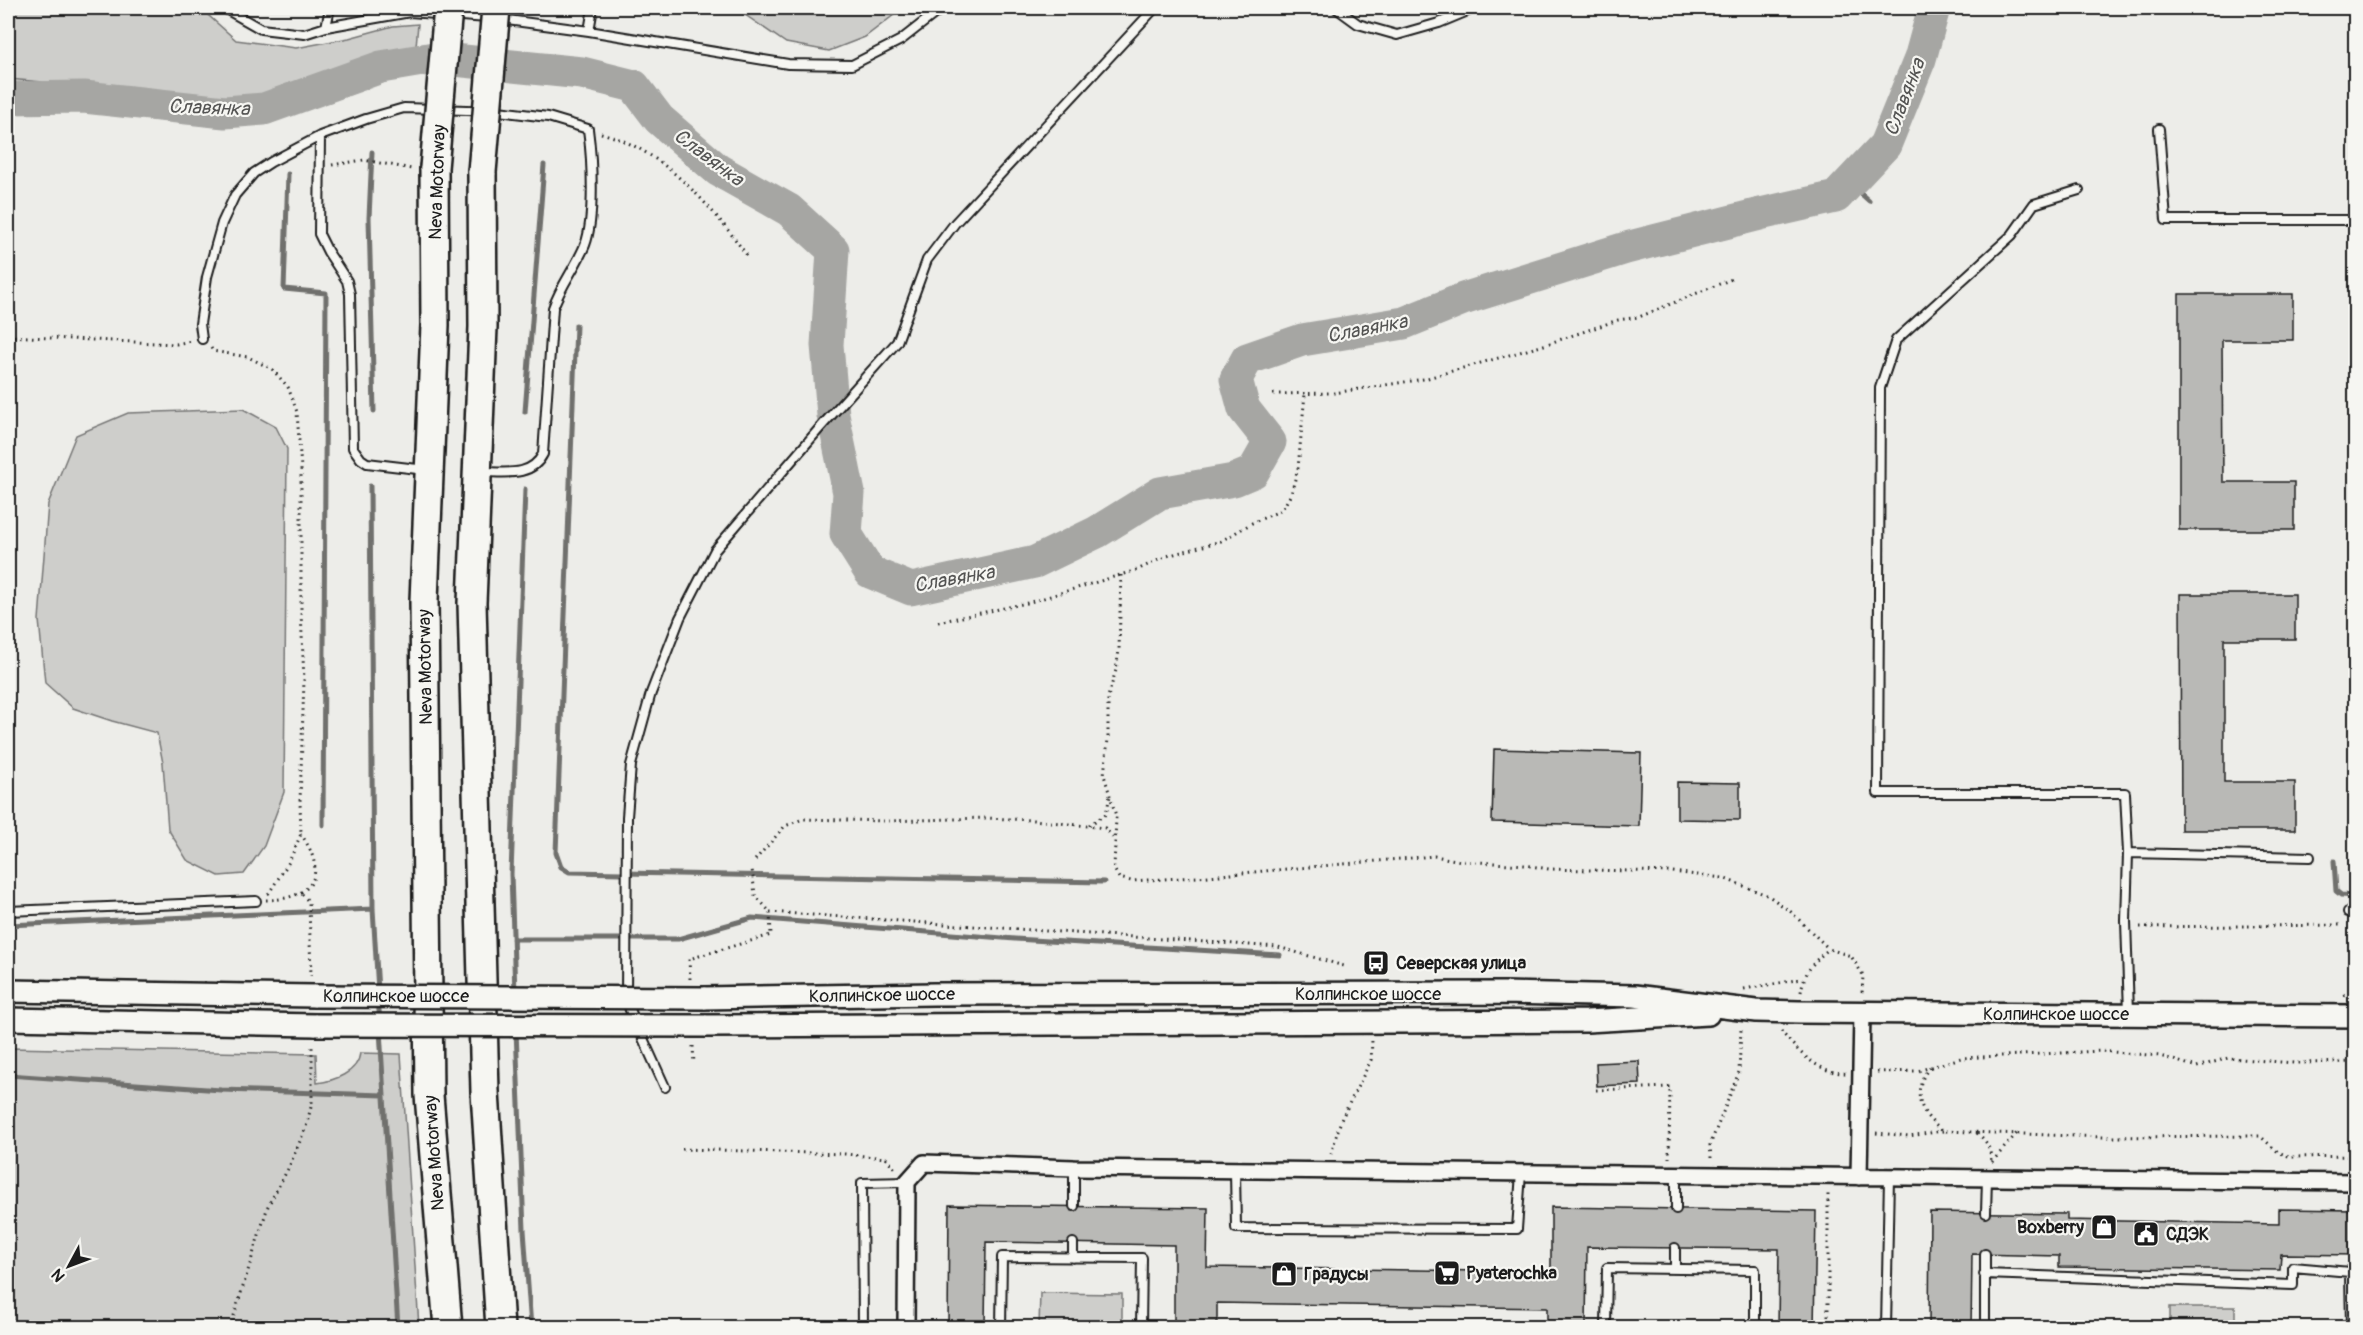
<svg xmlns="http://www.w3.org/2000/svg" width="2363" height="1335" viewBox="0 0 2363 1335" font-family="Pangolin,sans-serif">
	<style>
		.green { fill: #cececb; stroke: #757574; stroke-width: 1.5 }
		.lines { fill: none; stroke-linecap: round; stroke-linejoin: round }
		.stream { stroke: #6f6f6d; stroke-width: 5 }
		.river { stroke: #a6a6a3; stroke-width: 33 }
		.building { fill: #b9b9b6; stroke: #1c1c1c; stroke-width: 1.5 }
		.lane-casing { stroke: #1c1c1c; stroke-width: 12 }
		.street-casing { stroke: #1c1c1c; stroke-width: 20 }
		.secondary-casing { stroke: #1c1c1c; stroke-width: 26 }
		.highway-casing { stroke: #1c1c1c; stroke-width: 32 }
		.path { stroke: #1c1c1c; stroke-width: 3; stroke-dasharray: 1.5 4.5; stroke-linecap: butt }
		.lane { stroke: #f6f6f2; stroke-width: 8 }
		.street { stroke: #f6f6f2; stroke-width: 15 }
		.secondary { stroke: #f6f6f2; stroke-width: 21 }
		.highway { stroke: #f6f6f2; stroke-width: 27 }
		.secondary-bridge-casing { stroke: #1c1c1c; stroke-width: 26; stroke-linecap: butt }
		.highway-bridge-casing { stroke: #1c1c1c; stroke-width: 32; stroke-linecap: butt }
		.secondary-bridge { stroke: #f6f6f2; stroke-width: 21 }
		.highway-bridge { stroke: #f6f6f2; stroke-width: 27 }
		.labels { text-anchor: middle; stroke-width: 4.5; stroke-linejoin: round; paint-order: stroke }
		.street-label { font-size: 18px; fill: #1c1c1c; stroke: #f6f6f2 }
		.poi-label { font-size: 18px; font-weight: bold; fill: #1c1c1c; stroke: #f6f6f2; text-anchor: start }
		.water-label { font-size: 20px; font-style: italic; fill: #535352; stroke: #f6f6f2 }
	</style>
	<rect width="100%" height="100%" fill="#edede9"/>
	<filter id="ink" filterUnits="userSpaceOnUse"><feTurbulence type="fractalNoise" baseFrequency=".0167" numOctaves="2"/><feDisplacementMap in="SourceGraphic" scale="12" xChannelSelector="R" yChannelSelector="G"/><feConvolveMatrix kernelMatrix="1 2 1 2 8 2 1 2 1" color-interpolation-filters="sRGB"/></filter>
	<g filter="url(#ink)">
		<path class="green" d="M8,8H200L236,40L296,48L349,38L393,26L418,24L415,57L380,60L253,100L8,79Z
			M735,8H903L865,37L829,51L786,43Z
			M243,409L276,427L287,449L284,792L264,846L244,874L219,876L187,860L168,829L163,763L157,733L112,721L73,708L45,683L39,620L48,504L76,435L128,413Z
			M8,1048L316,1054L317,1083C333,1081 358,1073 360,1053L401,1054L419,1327H8Z
			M1040,1293L1122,1294V1327H1039Z
			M2170,1307H2235V1327H2170Z"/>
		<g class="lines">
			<path class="stream" d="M372,152L369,218L374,411
				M288,174L284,289L326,293L323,825
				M1849,183L1869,201
				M576,325L556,853L561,867L569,872L1104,882
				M525,412L544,165
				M370,486L373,909L378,991
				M2334,861L2336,891L2341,895L2356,896
				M8,925L373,909
				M513,939H678L752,918L1015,939L1280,955
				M515,993L511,874L525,489
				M378,1000L380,1021
				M380,1030L398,1328
				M516,1030L524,1230L531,1328
				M8,1075L221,1090L384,1095"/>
			<path class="river" d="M8,98L84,97L225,112L264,109L381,67L434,58L582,73L634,86L659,119L718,170L789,210L833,250L827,345L833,415L849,493L846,534L870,572L911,589L1035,562L1097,532L1160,493L1234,480L1253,472L1270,442L1244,409L1236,379L1247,359L1302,340L1404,323L1463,299L1626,248L1760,214L1836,197L1885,145L1920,59L1934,8"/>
		</g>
		<path class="building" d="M2179,294H2293V340H2222L2223,482H2294V530H2179Z
			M2180,594H2295V639H2224V782H2295V830H2181Z
			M1494,749L1641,753L1639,826L1492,822Z
			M1677,782L1740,783V820L1677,819Z
			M1639,1061L1640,1084L1597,1086L1596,1063Z
			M949,1205L1208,1208L1207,1267L1551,1272V1207L1816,1211L1814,1328H1778L1779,1249L1587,1247L1586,1328H1547V1308L1217,1303V1328H1174V1245L986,1242L985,1328H948Z
			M2279,1209L2356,1210V1255L2281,1254L2280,1270L2059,1267V1256L1972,1254L1971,1328H1929L1930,1212L2067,1214V1220L2279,1224Z"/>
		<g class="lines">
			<defs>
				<path id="lane" d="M224,8L261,29L304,34L326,27L410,12L500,19L589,31L788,64L852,65L901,40L942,8
					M1336,8L1358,24L1397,35L1439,23L1475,8
					M326,27L330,8
					M589,31L593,8
					M2159,129L2166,220H2356
					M320,136L319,234L328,252L347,281L350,294L353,448L361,459L367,463L426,470
					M2079,190L2034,204L2012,235L1896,340L1880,388L1878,793H2125L2128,853L2310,857
					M202,339L200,324L207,277L222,223L235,195L254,173L271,162L320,136L366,119L404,108L498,111L548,117L588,129C592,158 595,219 585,245C576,267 561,285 553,308L543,454C531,478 504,472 481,472
					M2128,853L2126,921L2129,1013
					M8,911L256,901
					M2348,912H2356
					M665,1087L626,1001L627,817L631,765L651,693L680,618L715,550L819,429L897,342L927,260L955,223L1155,8
					M1235,1170L1236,1228L1517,1229L1521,1173
					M1074,1206V1168
					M1676,1209V1175
					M1986,1213L1987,1178
					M1985,1254V1328
					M1073,1258V1243
					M1675,1269V1248
					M1984,1274L2293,1285V1267L2350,1272L2351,1328
					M863,1328L862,1183L907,1182
					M1001,1328L1002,1257L1142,1258L1141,1328
					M1241,1328H1316
					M1606,1328L1607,1268L1755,1270V1328
					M1886,1328L1889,1177"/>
				<path id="street" d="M1859,1177L1862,1013
					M906,1328L907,1182L924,1163L1074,1168L2356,1182"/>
				<path id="secondary" d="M8,991L315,996
					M704,998L934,994L1505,993L1635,996L1756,1011L1799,1012L2356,1016
					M8,1019L316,1025
					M705,1026L1587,1021L1708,1014"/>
				<path id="highway" d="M434,168L435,325L424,601L429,1095L448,1328
					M482,172L483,327L472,603L485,1092L500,1328"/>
			</defs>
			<use href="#lane" class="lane-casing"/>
			<use href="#street" class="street-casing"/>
			<use href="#secondary" class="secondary-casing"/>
			<use href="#highway" class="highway-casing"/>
			<path class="path" d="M601,133C662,149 712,206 748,257
				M332,165L364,160L412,169
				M8,336L176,344L191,341
				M211,348L213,351L248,357L272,369L288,387L297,412L301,469V612L304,680L300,802L301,834L289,862L269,893L265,895
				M1273,394L1334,393L1424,379L1541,346L1618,320L1639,317L1734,278
				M1121,575L1119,650L1116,670L1108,697V739L1104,775L1116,816L1114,869L1119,878L1131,881L1197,877L1434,856L1461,861L1525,865L1549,869L1672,872L1723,878L1769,896L1791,912L1829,949
				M938,622L1027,603L1137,570L1167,556L1221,541L1252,523L1282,510L1291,494L1298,468L1305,394
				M1089,825L1106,814L1110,796
				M755,860L785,826L803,819L886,821L986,818L1033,820L1105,828L1115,840
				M302,894L309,902L311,976
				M266,900C313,899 329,875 301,834
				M770,912L1278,947L1344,966
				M2140,927L2343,925
				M690,979L689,959L771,935L770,912L755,895L752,869
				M1744,989L1802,979
				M1801,992C1804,972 1813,962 1829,949L1851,956L1863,975L1862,995
				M2344,995L2356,992
				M1781,1031C1797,1051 1819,1074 1846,1073
				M693,1046L694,1064
				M1930,1067C1910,1091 1920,1115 1943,1131L2103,1137L2260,1136L2278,1152L2291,1157L2356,1156
				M1877,1072L1918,1071L1961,1058L2101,1051L2160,1056L2197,1067L2228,1058L2294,1063L2356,1062
				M1596,1090L1670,1087L1669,1158
				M1876,1133L1909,1136L1943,1131
				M1977,1133C1988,1142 1991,1149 1991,1163
				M682,1149L845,1154L886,1158L896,1170
				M1331,1154L1341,1120L1371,1060L1372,1040
				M1711,1158L1710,1145L1739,1072L1741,1029
				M1992,1162L2017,1133
				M233,1328V1319L268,1206L289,1167L306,1127L312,1103V1045
				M1828,1328V1193"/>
			<use href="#lane" class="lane"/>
			<use href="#street" class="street"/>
			<use href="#secondary" class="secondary"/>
			<use href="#highway" class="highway"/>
			<defs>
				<path id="secondary-bridge" d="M315,996L704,998
					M316,1025L705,1026"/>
				<path id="highway-bridge" d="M434,168L448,8
					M482,172L496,8"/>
			</defs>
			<use href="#secondary-bridge" class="secondary-bridge-casing"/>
			<use href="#highway-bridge" class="highway-bridge-casing"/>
			<use href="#secondary-bridge" class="secondary-bridge"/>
			<use href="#highway-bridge" class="highway-bridge"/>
		</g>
	</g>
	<defs>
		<symbol id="bus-square" viewBox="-11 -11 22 22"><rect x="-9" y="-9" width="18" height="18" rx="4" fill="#1c1c1c" stroke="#f6f6f2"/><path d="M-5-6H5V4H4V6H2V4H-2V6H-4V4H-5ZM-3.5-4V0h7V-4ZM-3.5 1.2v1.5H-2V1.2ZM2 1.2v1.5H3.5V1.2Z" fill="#fff"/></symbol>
		<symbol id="shop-square" viewBox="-11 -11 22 22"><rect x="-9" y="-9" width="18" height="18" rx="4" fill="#1c1c1c" stroke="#f6f6f2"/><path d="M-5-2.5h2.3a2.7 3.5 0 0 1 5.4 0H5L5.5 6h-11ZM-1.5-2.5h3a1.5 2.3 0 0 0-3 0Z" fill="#fff"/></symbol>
		<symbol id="civic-square" viewBox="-11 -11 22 22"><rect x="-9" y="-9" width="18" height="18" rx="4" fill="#1c1c1c" stroke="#f6f6f2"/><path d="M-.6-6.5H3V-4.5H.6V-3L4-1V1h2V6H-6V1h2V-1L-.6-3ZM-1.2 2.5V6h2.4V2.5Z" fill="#fff"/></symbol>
		<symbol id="supermarket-square" viewBox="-11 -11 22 22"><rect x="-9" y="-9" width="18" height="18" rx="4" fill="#1c1c1c" stroke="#f6f6f2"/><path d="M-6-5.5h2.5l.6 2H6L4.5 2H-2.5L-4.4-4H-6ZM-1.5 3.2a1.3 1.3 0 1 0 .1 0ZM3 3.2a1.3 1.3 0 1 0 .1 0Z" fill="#fff"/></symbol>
	</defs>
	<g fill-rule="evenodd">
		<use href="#bus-square" x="1361" y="948" width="30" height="30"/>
		<use href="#shop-square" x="2089" y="1212" width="30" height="30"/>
		<use href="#civic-square" x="2131" y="1219" width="30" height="30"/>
		<use href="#supermarket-square" x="1432" y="1258" width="30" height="30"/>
		<use href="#shop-square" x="1269" y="1259" width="30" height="30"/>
	</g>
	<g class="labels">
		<g class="street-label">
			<text transform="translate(437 182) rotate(-88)" y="6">Neva Motorway</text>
			<text transform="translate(425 667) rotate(-91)" y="6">Neva Motorway</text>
			<text x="1368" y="1000">Колпинское шоссе</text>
			<text transform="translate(882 995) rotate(-1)" y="6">Колпинское шоссе</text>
			<text x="396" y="1002">Колпинское шоссе</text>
			<text x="2056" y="1020">Колпинское шоссе</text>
			<text transform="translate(434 1153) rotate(-94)" y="6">Neva Motorway</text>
		</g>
		<g class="poi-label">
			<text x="1396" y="969">Северская улица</text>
			<text x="2084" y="1233" text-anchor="end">Boxberry</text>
			<text x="2166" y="1240">СДЭК</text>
			<text x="1466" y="1279">Pyaterochka</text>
			<text x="1304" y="1280">Градусы</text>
		</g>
		<g class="water-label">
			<text transform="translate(1904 97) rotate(-69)" y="7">Славянка</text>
			<text transform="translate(209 107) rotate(2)" y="7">Славянка</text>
			<text transform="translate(709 157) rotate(37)" y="7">Славянка</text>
			<text transform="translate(1367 328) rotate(-11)" y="7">Славянка</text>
			<text transform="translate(954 578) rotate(-10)" y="7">Славянка</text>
		</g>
	</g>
	<rect width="2363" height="1335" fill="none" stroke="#f6f6f2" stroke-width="30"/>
	<rect x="15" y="15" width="2333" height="1305" fill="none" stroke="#1c1c1c" stroke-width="2" filter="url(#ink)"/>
	<g transform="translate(69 1266) rotate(229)" stroke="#f6f6f2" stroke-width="4.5" paint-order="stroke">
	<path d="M0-4.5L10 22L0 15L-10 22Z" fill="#1c1c1c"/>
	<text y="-9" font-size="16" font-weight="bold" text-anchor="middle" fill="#1c1c1c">N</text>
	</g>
</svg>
